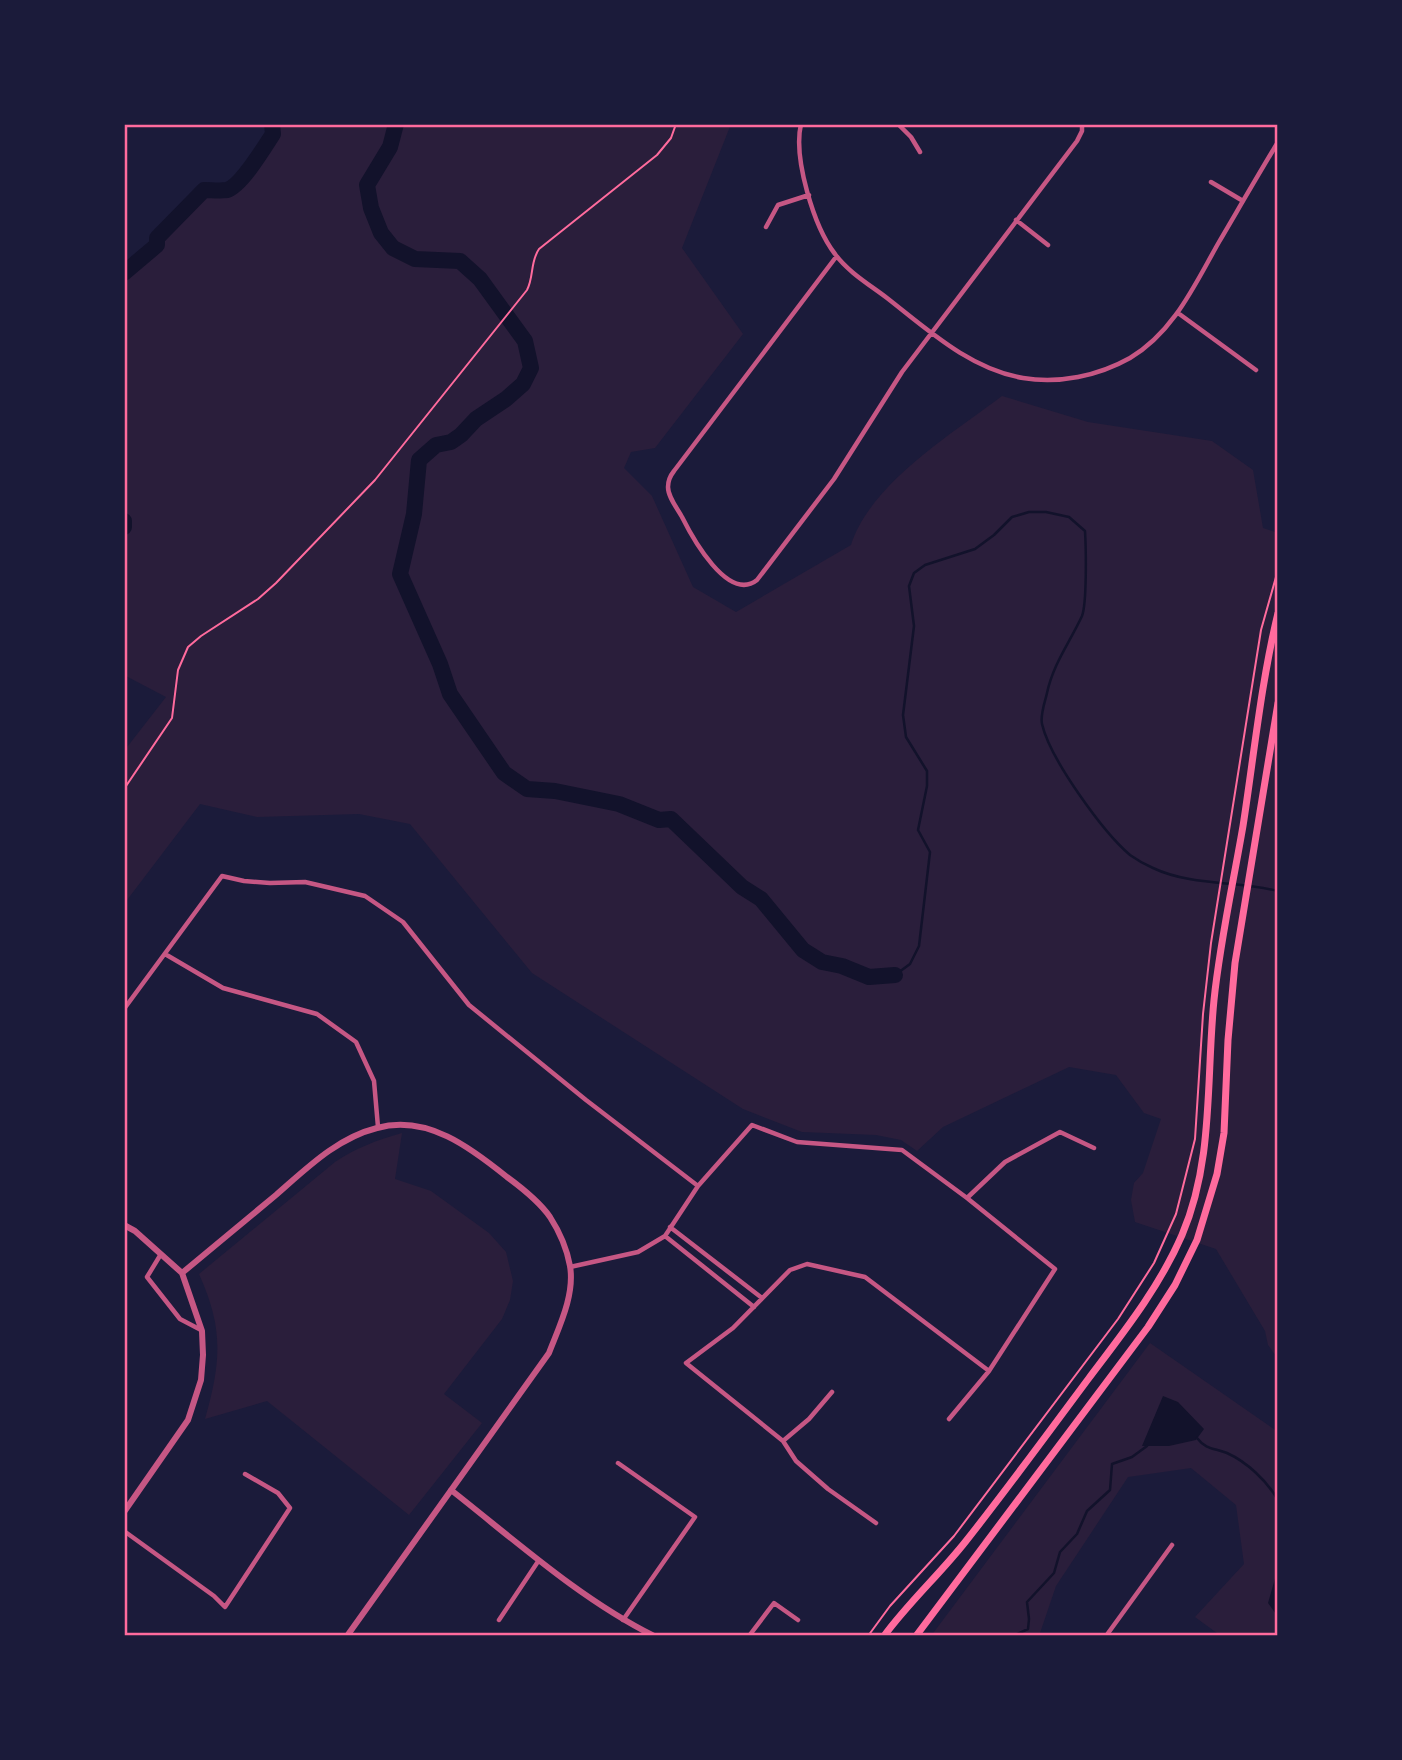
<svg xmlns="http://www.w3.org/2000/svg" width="1402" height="1760" viewBox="0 0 1402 1760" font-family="Ubuntu,sans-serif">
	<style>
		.green { fill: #2a1e3b }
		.water { fill: #12122b }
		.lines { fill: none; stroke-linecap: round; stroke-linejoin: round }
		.stream { stroke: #12122b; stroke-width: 2.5 }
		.river { stroke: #12122b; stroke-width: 16 }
		.path { stroke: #ff6b9d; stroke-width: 2 }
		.minor { stroke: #c65784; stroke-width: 4.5 }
		.tertiary { stroke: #c65784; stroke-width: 6 }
		.secondary { stroke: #ff6b9d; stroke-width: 7 }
		.neatline { fill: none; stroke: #ff6b9d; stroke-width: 2.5 }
	</style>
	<rect width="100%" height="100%" fill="#1b1b3a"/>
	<path class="green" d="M272,124H548L552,127L555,124H731L682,248L743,334L655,448L631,452L624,468L652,496L693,587L736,612L851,545C870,484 953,433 1002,396L1088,422L1212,441L1253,470L1263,528L1278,533V1359L1268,1345L1265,1331L1216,1249L1135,1222L1131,1200L1134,1183L1143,1173L1161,1119L1144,1113L1116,1075L1069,1067L943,1127L917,1151L901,1140L876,1135L802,1132L743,1109L532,973L410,824L359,814L257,817L200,804L124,904V751L166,697L124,675V273L157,245V238L204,190C211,190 220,191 227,190C241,186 264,148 273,134Z
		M402,1133L395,1179L431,1191L489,1233L506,1252L513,1281L510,1300L502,1319L444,1394L482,1423L409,1515L267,1401L205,1419C221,1362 224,1329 199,1274L335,1162C356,1148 377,1140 402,1133Z
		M1150,1343L1278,1432V1636H1221L1195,1617L1244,1564L1236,1505L1191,1468L1128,1477L1056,1586L1039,1636H931Z"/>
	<path class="water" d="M1163,1396L1178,1402L1204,1429L1196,1440L1169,1446H1142Z
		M1278,1568V1617L1268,1603Z"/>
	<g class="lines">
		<path class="stream" d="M895,975L910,964L919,946L930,852L918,830L927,786V771L906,737L903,715L914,626L909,586L914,573L925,565L975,549L994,535L1012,517L1029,512H1046L1069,517L1085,531C1086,548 1087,603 1082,616C1070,642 1053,664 1047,693C1045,702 1040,715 1042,724C1050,759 1103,832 1130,855C1137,860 1146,865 1153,868C1191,886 1238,881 1278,891
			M1197,1438C1206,1450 1215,1448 1227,1453C1247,1462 1267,1481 1278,1500
			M1013,1636L1028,1629L1029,1619L1027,1602L1054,1573L1060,1552L1077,1534L1087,1511L1110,1490L1112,1464L1132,1457L1147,1446"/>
		<path class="river" d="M396,124L390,147L367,185L371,208L381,233L393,248L415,259L460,261L480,279L525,341L531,368L523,384L506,399L476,419L461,435L451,442L436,445L419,460L414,514L400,574L440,664L450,694L504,773L527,789L555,791L619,804L659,820L671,819L742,887L761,899L803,950L822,962L842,966L869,977L895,975
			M124,273L157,245V238L204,190C211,190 220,191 227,190C241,186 264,148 273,134L272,124
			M124,521V527"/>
		<path class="path" d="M124,789L172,718L178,670L188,647L201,636L258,599L276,583L375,480L527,290C534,277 530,262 539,249L657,155L671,138L676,124
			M868,1636L890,1606L954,1536L1118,1319L1154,1263L1176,1214L1195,1139L1203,1014L1211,943L1261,630L1278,570"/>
		<path class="minor" d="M801,124C793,158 814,227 835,254C848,272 870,285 887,298C928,330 970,369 1023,378C1059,384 1098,376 1130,358C1174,332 1195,284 1219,242C1239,208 1258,175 1278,142
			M898,124L911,137L920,152
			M1211,182L1243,201
			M1016,220L1048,245
			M766,227L778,205L809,195
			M836,257L674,471C670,476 668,480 668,487C668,497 677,508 682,517C692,537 728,603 757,580L834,479L902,372L1077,141L1082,131V124
			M1178,313L1256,370
			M165,954L223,988L317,1014L356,1042L374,1081L378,1127
			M124,1009L222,876L244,881L270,883L305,882L365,896L403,922L469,1005L586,1100L698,1186
			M967,1198L1005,1162L1060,1132L1094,1148
			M670,1227L762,1298
			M665,1236L754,1307
			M161,1254L147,1277L180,1319L201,1330
			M570,1267L638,1252L665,1236L698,1186L752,1125L797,1142L902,1150L967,1198L1055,1269L989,1371L949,1419
			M783,1441L809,1419L832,1392
			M618,1463L695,1517L623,1620
			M876,1523L828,1489L796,1461L783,1441L686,1363L733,1328L790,1270L807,1264L865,1277L989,1371
			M124,1531L214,1596L225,1607L290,1508L278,1493L245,1474
			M499,1620L539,1560
			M749,1636L774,1603L798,1620
			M1106,1636L1172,1545"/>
		<path class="tertiary" d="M124,1225L135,1231L182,1273L202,1331L203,1355L201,1380L188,1420L124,1512
			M182,1273C213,1247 245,1221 276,1195C307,1168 337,1138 377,1128C427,1114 471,1148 507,1177C522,1188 539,1201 550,1217C559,1231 567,1249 570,1266C575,1295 559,1327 549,1353L347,1636
			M451,1490C516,1541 580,1599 654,1636"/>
		<path class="secondary" d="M884,1636C909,1602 940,1574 966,1541C1008,1488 1048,1433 1089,1378C1123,1333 1159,1288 1182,1235C1214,1160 1206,1079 1214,1000C1220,942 1233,884 1243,826C1254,755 1261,683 1278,613
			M916,1636L1148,1327L1175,1285L1197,1240L1217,1174L1224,1133L1228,1040L1235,963L1278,703"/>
	</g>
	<rect width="1402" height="1760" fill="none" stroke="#1b1b3a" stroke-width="252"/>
	<rect x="126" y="126" width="1150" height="1508" class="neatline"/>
</svg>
